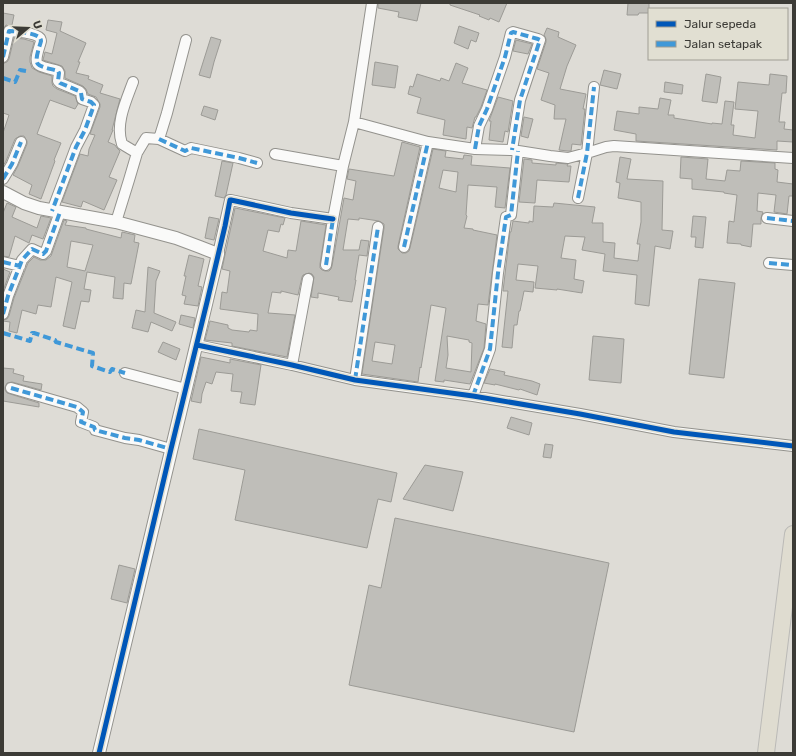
<svg xmlns="http://www.w3.org/2000/svg" width="796" height="756" viewBox="0 0 796 756" font-family="Rubik,sans-serif">
	<style>
		.building { fill: #bfbeb9; stroke: #9c9b96; fill-rule: evenodd }
		.lines { fill: none; stroke-linecap: round; stroke-linejoin: round }
		.minor-casing { stroke: #93928d; stroke-width: 12 }
		.tertiary-casing { stroke: #93928d; stroke-width: 14 }
		.trunk-casing { stroke: #bab9b6; stroke-width: 18 }
		.minor { stroke: #fafaf9; stroke-width: 10 }
		.tertiary { stroke: #fafaf9; stroke-width: 12 }
		.trunk { stroke: #dfdcd0; stroke-width: 16 }
		.quiet { stroke: #3f98d8; stroke-width: 4; stroke-dasharray: 8 4; stroke-linecap: butt }
		.cycleway-casing { stroke: #e1dfd2; stroke-width: 8 }
		.cycleway { stroke: #0057b8; stroke-width: 5 }
	</style>
	<rect width="100%" height="100%" fill="#dedcd6"/>
	<path class="building" d="M378,3H421L417,21L398,17L399,12L378,8Z
		M450,3H507L499,22L490,18L489,20L479,16L480,15L450,5Z
		M628,3H649V13H639L638,15H627Z
		M3,13L14,15L12,25H6L3,29Z
		M48,20L62,22L60,31L86,43L78,62H80L76,73L89,76L88,79L103,85L100,93L120,99L112,130H113L108,142L115,145L117,148L120,151L109,177L117,180L104,210L83,201L81,207L62,202L80,154L88,156L89,149L95,135L90,134L100,107V104L96,97L88,94L86,89L83,86L65,78V71L62,66L43,60L45,52L52,54L57,33L46,30Z
		M459,26L479,33L476,42L471,40L468,49L454,43Z
		M547,28L559,32L558,37L576,45L567,66L560,89L586,94L583,109H585L581,145L572,144L571,151H568L559,150L566,119H554L555,105L541,100L549,73L537,69L546,42V39L544,35Z
		M211,37L221,40L214,62L210,78L199,75Z
		M14,38L24,39L34,42L30,57V62L32,68L39,72L52,76V83L53,86L57,89L75,96L78,104L75,109L50,100L46,110L37,134L61,143L54,160L55,161L41,199L29,194L32,185L13,175L18,166L27,144V141L24,136H20L15,139L6,161L3,166V133L9,115L3,113V66L4,63L7,62L9,59Z
		M516,40L532,44L528,54L513,51Z
		M375,62L398,66L395,88L372,85Z
		M456,63L468,68L462,83L487,90L481,107L476,117H475L472,128L467,127L466,139L443,135L445,120L417,113L421,98L408,94L410,86L413,87L417,74L440,81L441,78L449,81Z
		M604,70L621,74L617,89L600,85Z
		M706,74L721,77L717,103L702,101Z
		M770,74L787,76L786,93H782L779,122H785L784,129L793,130V142L777,141V150L636,141V134L614,130L617,111L639,114V107L658,109L660,98L671,100L668,115H674V118L712,124V123L722,124L725,101L734,102L731,125H734L733,135L755,138L758,111L735,109L738,82L769,85Z
		M665,82L683,85L682,94L664,92Z
		M498,97L513,101L508,132L505,131L503,142L489,140L491,121H489Z
		M204,106L218,110L215,120L201,115Z
		M524,117L533,119L528,138L521,136Z
		M402,142L420,147L398,246V249L402,253H406L409,251L410,248L433,149L446,151L445,157L463,159L464,155L472,156L471,165L510,168L505,208L495,207L497,187L468,185L466,215L467,216L464,228L473,229V230L497,235L488,305L478,304L476,321L486,324L484,348L470,384L444,380V382L435,381L446,308L431,305L421,368L420,367L418,382L362,374L384,228V224L379,221L359,218V220L348,219L343,250H359L361,240L369,241L367,256L359,255L355,280H356L352,302L338,300L339,297L318,293V298L311,297L314,277L312,274L309,273L303,275L302,277L298,295L281,291V293L272,292L268,313L295,315L287,357L232,346V343L205,340L210,321L228,325V328L232,330L249,332L250,330L257,331L258,314L220,309L222,292L227,293L230,271L222,269L235,208L285,218L283,225L281,224L279,232L268,230L263,251L287,258L288,250L296,251L301,221L326,225L320,264V268L322,270L325,271H329L331,269L332,266L344,198L353,200L356,181L347,179L349,169L394,176ZM443,170L458,172L456,192L439,188ZM447,336L469,340V342L472,343L471,372L446,368L448,355ZM375,342L395,345L392,364L372,361Z
		M620,157L631,159L627,179L663,181L662,230L673,231L670,249L655,246L649,306L635,304L637,275L603,271L605,254L582,250L585,237L565,236L561,258L576,260L574,279L584,281L582,293L557,289V290L535,288L538,266L518,264L516,280L534,282L533,292L524,291L520,311H519L517,325H514L512,348L502,347L508,291H503L510,232H511L513,221L529,223V221L533,222L534,206L553,207L554,203L595,207L592,223H603V242L615,243L614,258L638,261L640,244H637L641,222V202L618,198L620,183L616,182Z
		M681,157L708,159L706,179L725,181L727,170L740,171L741,161L775,163V169L778,170L777,182L793,184V196H789L787,214L774,212L776,195L758,193L757,211L763,212L761,218V224H753L751,247L741,245V244L727,243L729,221L734,222L737,195L724,193V192L692,189V179L680,178Z
		M524,159L532,160V163L556,165V163L568,164L567,166H571L569,182L537,180L535,203L519,202Z
		M222,161L233,163L226,195L224,198L215,196Z
		M7,203L16,207L12,217L37,228L41,216L51,218L43,239L32,235L29,243L15,236L9,257L3,256V213Z
		M693,216L706,217L703,248L695,247L696,237H691Z
		M209,217L219,219L214,240L205,238Z
		M64,220L67,221L65,225L86,228V229L121,238L122,232L135,235L134,242L139,243L131,284L124,283L123,299L113,298L115,277L87,272L84,289L91,290L89,302L81,301L75,329L63,326L72,282L56,277L51,307L38,305L36,314L22,310L17,333L9,331L10,322L3,321V320L7,319L9,316L14,298L28,263L34,257L40,260H46L51,256ZM71,241L93,245L85,271L67,267Z
		M189,255L204,259L198,286L202,287L198,306L184,304L186,296L182,295L186,276H184Z
		M148,267L160,271L156,281L154,313L176,322L172,331L151,322L148,332L132,328L136,310L145,312Z
		M3,269L10,272L3,291Z
		M699,279L735,283L724,378L689,374Z
		M181,315L195,318L193,328L179,324Z
		M593,336L624,339L621,383L589,380Z
		M163,342L180,349L176,360L158,352Z
		M201,357L230,363V359L261,365L255,405L240,403L242,392L231,391L233,374L216,372L212,384L206,382L202,394L201,403L191,401Z
		M3,368L14,369L13,373L24,376L23,381L42,384L41,390L12,382L7,383L5,387V390L7,393L39,403V407L3,401Z
		M490,369L505,372L504,375L532,381L540,384L537,395L520,389L519,390L495,384V385L484,383Z
		M511,417L532,423L529,435L507,428Z
		M199,429L397,473L391,502L378,499L367,548L235,520L245,470L193,459Z
		M545,444L553,445L551,458L543,457Z
		M425,465L463,472L453,511L403,499Z
		M395,518L609,563L574,732L349,685L369,585L381,588Z
		M119,565L135,569L127,603L111,599Z"/>
	<g class="lines">
		<defs>
			<path id="minor" d="M3,57L9,31C15,31 36,33 40,38C40,38 41,40 41,41C40,46 33,62 39,65C44,68 52,69 58,71L59,73L58,81L60,83L79,91L81,93L82,99L91,102L94,105L85,130L76,147L52,211
				M133,82C126,101 115,124 122,144L137,153
				M354,122L428,142L475,149L512,150L550,156L568,158L587,153L606,147L614,146L793,158
				M159,139L167,113L186,40
				M475,149L479,126L487,109L505,57L511,33L513,32L538,39L540,40L520,100L512,150
				M275,154L343,166
				M3,179L12,164L21,142
				M578,198L587,153L594,87
				M767,218L793,221
				M116,222L129,180L137,153L146,138L159,139L185,151L191,148L239,158L257,163
				M404,247L428,142
				M218,254L230,200H231L291,213L333,219
				M3,262L20,266
				M769,263L793,265
				M326,265L333,219L343,166L354,122L372,3
				M3,314L8,296L22,260L32,249L43,254L46,251L60,212
				M197,345L292,365L355,380L473,396L580,414L674,432L793,446
				M292,365L308,279
				M125,373L186,389
				M355,380L378,227
				M11,388L77,407L83,412L81,422L94,427L95,430L125,438L139,440L171,449
				M473,396L490,349L498,273L506,217L511,215L518,151"/>
			<path id="tertiary" d="M3,192L24,203L39,208L116,222L176,238L200,247L218,254L99,753"/>
			<path id="trunk" d="M766,753L793,534"/>
		</defs>
		<use href="#minor" class="minor-casing"/>
		<use href="#tertiary" class="tertiary-casing"/>
		<use href="#trunk" class="trunk-casing"/>
		<use href="#minor" class="minor"/>
		<use href="#tertiary" class="tertiary"/>
		<use href="#trunk" class="trunk"/>
		<path class="quiet" d="M3,57L9,31C15,31 36,33 40,38C40,38 41,40 41,41C40,46 33,62 39,65C44,68 52,69 58,71L59,73L58,81L60,83L79,91L81,93L82,99L91,102L94,105L85,130L76,147L52,211
			M3,78L15,82L16,80L20,70L26,71
			M159,139L185,151L191,148L239,158L257,163
			M475,149L479,126L487,109L505,57L511,33L513,32L538,39L540,40L520,100L512,150
			M3,179L12,164L21,142
			M578,198L587,153L594,87
			M767,218L793,221
			M404,247L428,142
			M3,262L20,266
			M769,263L793,265
			M326,265L333,219
			M3,314L8,296L22,260L32,249L43,254L46,251L60,212
			M3,333L30,341L32,333H34L55,340L56,342L93,353L92,366L110,372L112,369L125,373
			M355,380L378,227
			M11,388L77,407L83,412L81,422L94,427L95,430L125,438L139,440L171,449
			M473,396L490,349L498,273L506,217L511,215L518,151"/>
		<defs>
			<path id="cycleway" d="M197,345L292,365L355,380L473,396L580,414L674,432L793,446
				M99,753L171,449L207,302L225,226L230,200H231L291,213L333,219"/>
		</defs>
		<use href="#cycleway" class="cycleway-casing"/>
		<use href="#cycleway" class="cycleway"/>
	</g>
	<rect width="796" height="756" fill="none" stroke="#3c3b36" stroke-width="8"/>
	<rect x="648" y="8" width="140" height="52" fill="#e1dfd2" stroke="#9f9d94"/>
	<rect x="656" y="21" width="20" height="6" fill="#0057b8" stroke="#9f9d94"/>
	<text x="684" y="28" font-size="12" fill="#3c3b36">Jalur sepeda</text>
	<rect x="656" y="41" width="20" height="6" fill="#3f98d8" stroke="#9f9d94"/>
	<text x="684" y="48" font-size="12" fill="#3c3b36">Jalan setapak</text>
	<g transform="translate(28 28) rotate(71)" stroke="#e1dfd2" stroke-width="3" paint-order="stroke">
	<path d="M0-3L7 15L0 10L-7 15Z" fill="#3c3b36"/>
	<text y="-6" font-size="11" font-weight="bold" text-anchor="middle" fill="#3c3b36">U</text>
	</g>
</svg>
